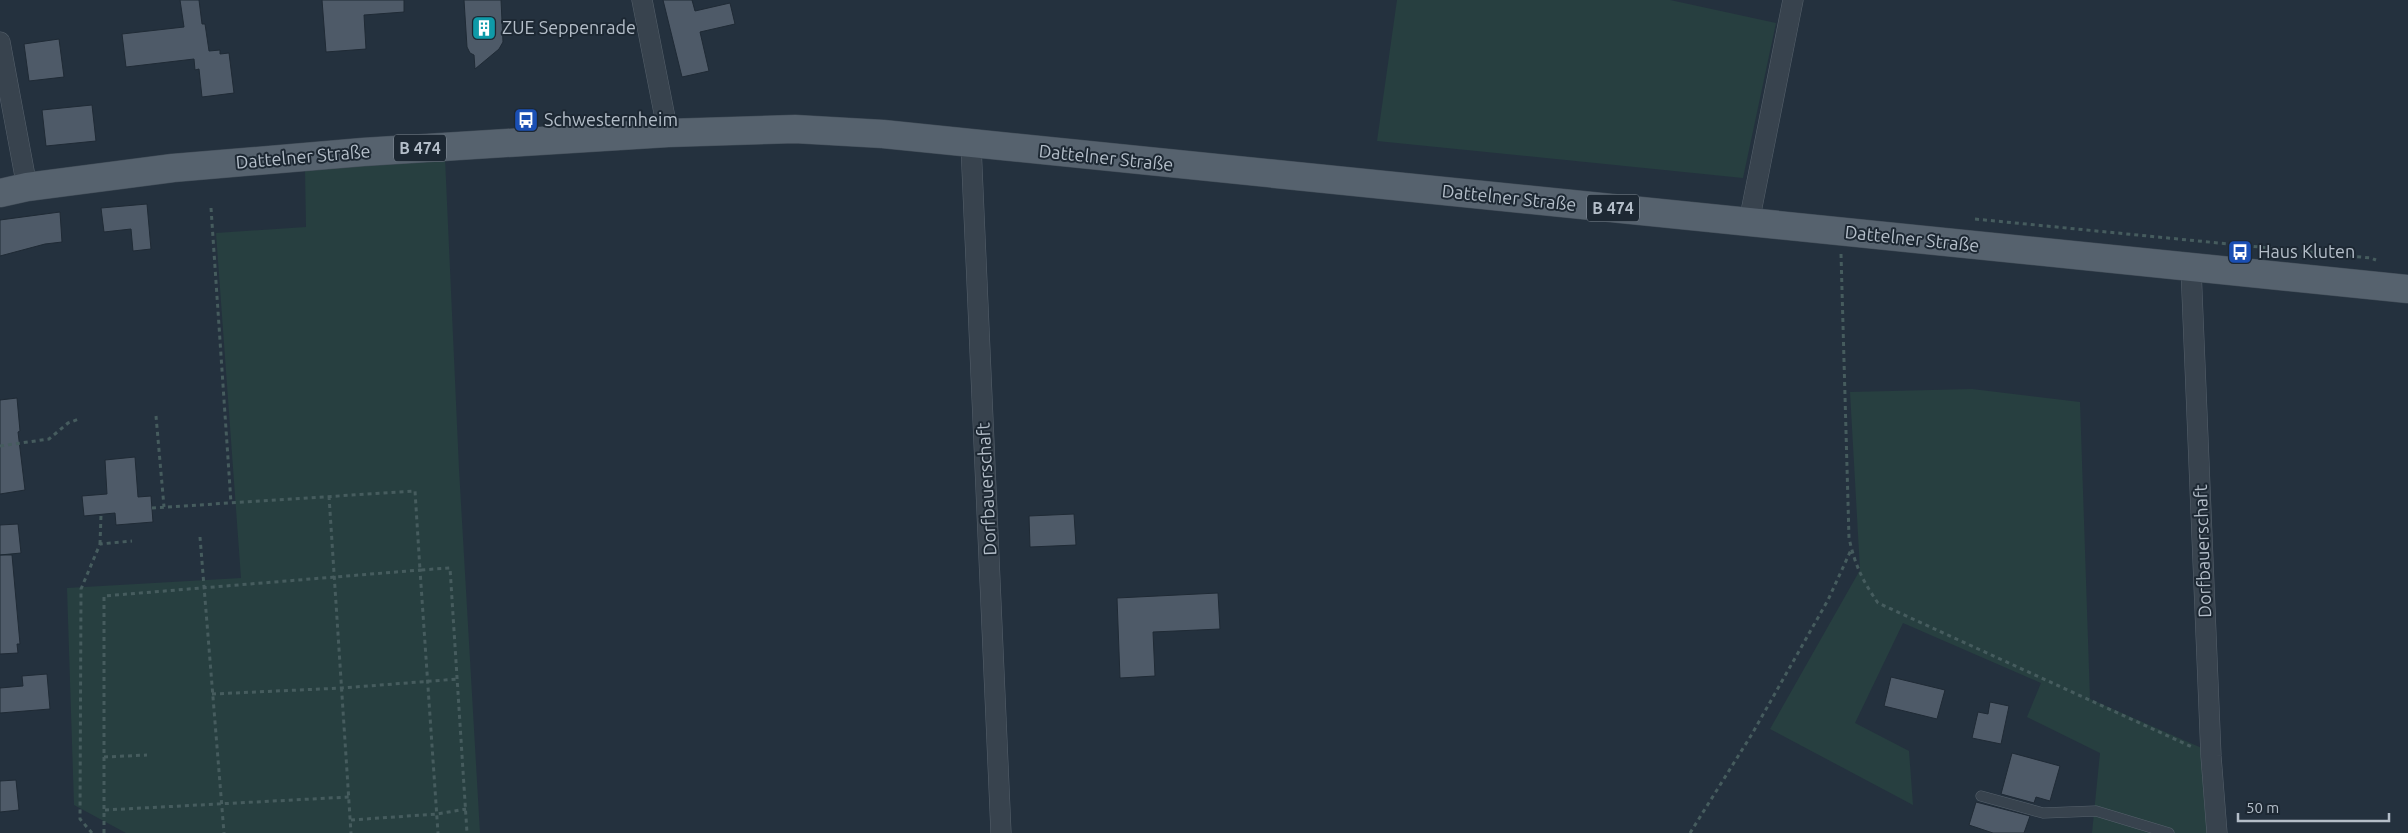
<svg xmlns="http://www.w3.org/2000/svg" width="2408" height="833" viewBox="0 0 2408 833" font-family="Ubuntu,sans-serif">
	<style>
		.green { fill: #273f40 }
		.building { fill: #4e5a68; stroke: #1f2a35 }
		.lines { fill: none; stroke-linecap: round; stroke-linejoin: round }
		.service-casing { stroke: #56616c; stroke-width: 11 }
		.minor-casing { stroke: #56616c; stroke-width: 21 }
		.primary-casing { stroke: #414c57; stroke-width: 29 }
		.path { stroke: #465c5e; stroke-width: 3; stroke-dasharray: 4 4; stroke-linecap: butt }
		.service { stroke: #38434e; stroke-width: 10 }
		.minor { stroke: #38434e; stroke-width: 20 }
		.primary { stroke: #56626e; stroke-width: 28 }
		.labels { text-anchor: middle; stroke-width: 4; stroke-linejoin: round; paint-order: stroke }
		.shield { fill: #1d2833; stroke: #87919c; stroke-width: 1 }
		.shield-label { font-size: 16px; font-weight: bold; fill: #b4bec9 }
		.poi-label { font-size: 18px; fill: #b4bec9; stroke: #1d2833; text-anchor: start }
		.street-label { font-size: 18px; fill: #b4bec9; stroke: #1d2833 }
	</style>
	<rect width="100%" height="100%" fill="#24313e"/>
	<path class="green" d="M1397,0H1670L1776,23L1743,178L1377,141Z
		M445,158L459,469L480,833H126L74,805L67,588L241,578L216,233L306,227L305,169Z
		M1972,389L2080,402L2090,699L2204,749L2208,833H2092L2100,753L2027,717L2041,683L1903,623L1855,723L1909,751L1913,805L1770,729L1860,570L1850,392Z"/>
	<path class="building" d="M180,0H199L202,24H205L209,51L220,50V54L229,53L234,93L202,97L199,69L195,70L194,59L126,67L122,34L184,27Z
		M322,0H404V12L364,15L366,49L326,52Z
		M464,0H501L503,42L499,49L475,69L474,55L470,53L467,47Z
		M663,0H692L695,11L730,3L735,24L700,32L709,71L682,77Z
		M59,39L64,77L29,81L24,44Z
		M92,105L96,141L46,146L42,110Z
		M147,204L151,249L133,251L131,229L104,232L101,208Z
		M60,212L62,242L45,244L0,256V220Z
		M17,398L20,431L18,432L25,490L0,494V400Z
		M135,457L138,497L151,496L153,522L116,525L115,513L84,516L82,496L107,494L105,460Z
		M1074,514L1076,545L1030,547L1029,516Z
		M18,524L21,553L0,555V525Z
		M0,555H12L20,644H17L18,653L0,654Z
		M1218,593L1220,629L1153,632L1155,676L1120,678L1117,598Z
		M47,674L50,709L0,713V688L23,686L22,676Z
		M1891,677L1945,690L1937,719L1884,706Z
		M1990,702L2009,706L2001,744L1972,738L1978,712L1988,714Z
		M2012,753L2060,766L2050,801L2036,797L2034,803L2001,794Z
		M16,780L19,810L0,812V781Z
		M1976,802L2030,816L2024,833H1993L1969,825Z"/>
	<g class="lines">
		<defs>
			<path id="service" d="M1981,796L2043,813L2096,811L2169,833"/>
			<path id="minor" d="M642,0L668,133
				M0,42L27,187
				M971,145L1001,833
				M1749,222L1793,0
				M2191,268L2211,756L2217,833"/>
			<path id="primary" d="M0,193L27,187L173,168L363,152L668,133L795,129L883,134L2408,289"/>
		</defs>
		<use href="#service" class="service-casing"/>
		<use href="#minor" class="minor-casing"/>
		<use href="#primary" class="primary-casing"/>
		<path class="path" d="M211,208L231,503
			M1975,219L2371,258L2376,260
			M1841,254L1849,538C1855,565 1862,580 1878,603L2192,747
			M156,416L164,507
			M0,446L49,439L68,423L79,419
			M329,496L351,833
			M152,508L415,491L420,570L450,568L467,833
			M200,537L224,833
			M100,544L101,515
			M212,694L342,688L458,679
			M104,757L147,755
			M105,810L349,797
			M351,820L437,814L466,809
			M92,833L80,819L81,589L100,544L132,541
			M104,833V596L420,570L438,833
			M1690,833L1752,734L1828,600L1851,550"/>
		<use href="#service" class="service"/>
		<use href="#minor" class="minor"/>
		<use href="#primary" class="primary"/>
	</g>
	<defs>
		<symbol id="building-square" viewBox="-11 -11 22 22"><rect x="-9" y="-9" width="18" height="18" rx="4" fill="#0f9aa8" stroke="#1d2833"/><path d="M-4-6H4V6H1V3H-1V6H-4ZM-2.5-4.3h1.7v1.8h-1.7ZM.8-4.3h1.7v1.8H.8ZM-2.5-1h1.7V.8h-1.7ZM.8-1h1.7V.8H.8Z" fill="#fff"/></symbol>
		<symbol id="bus-square" viewBox="-11 -11 22 22"><rect x="-9" y="-9" width="18" height="18" rx="4" fill="#1a4fb4" stroke="#1d2833"/><path d="M-5-6H5V4H4V6H2V4H-2V6H-4V4H-5ZM-3.5-4V0h7V-4ZM-3.5 1.2v1.5H-2V1.2ZM2 1.2v1.5H3.5V1.2Z" fill="#fff"/></symbol>
	</defs>
	<g fill-rule="evenodd">
		<use href="#building-square" x="470" y="14" width="28" height="28"/>
		<use href="#bus-square" x="512" y="106" width="28" height="28"/>
		<use href="#bus-square" x="2226" y="238" width="28" height="28"/>
	</g>
	<g class="labels">
		<g class="shield">
			<rect x="394" y="134.5" width="52" height="27" rx="4"/>
			<rect x="1587" y="194.5" width="52" height="27" rx="4"/>
		</g>
		<g class="shield-label">
			<text x="420" y="154">B 474</text>
			<text x="1613" y="214">B 474</text>
		</g>
		<g class="poi-label">
			<text x="502" y="34">ZUE Seppenrade</text>
			<text x="544" y="126">Schwesternheim</text>
			<text x="2258" y="258">Haus Kluten</text>
		</g>
		<g class="street-label">
			<text transform="translate(303 157) rotate(-5)" y="6">Dattelner Straße</text>
			<text transform="translate(1106 158) rotate(6)" y="6">Dattelner Straße</text>
			<text transform="translate(1509 198) rotate(6)" y="6">Dattelner Straße</text>
			<text transform="translate(1912 239) rotate(6)" y="6">Dattelner Straße</text>
			<text transform="translate(987 489) rotate(-93)" y="6">Dorfbauerschaft</text>
			<text transform="translate(2203 551) rotate(-92)" y="6">Dorfbauerschaft</text>
		</g>
	</g>
	<path d="M2238 813v8h151v-8" fill="none" stroke="#b4bec9" stroke-width="2.5"/>
	<text x="2246" y="813" font-size="15" fill="#b4bec9" stroke="#1d2833" stroke-width="4" paint-order="stroke">50 m</text>
</svg>
